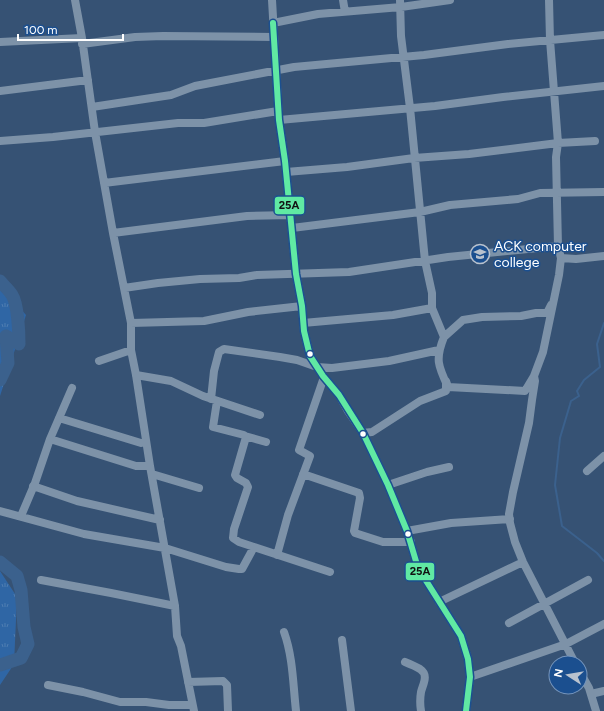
<svg xmlns="http://www.w3.org/2000/svg" width="604" height="711" viewBox="0 0 604 711" font-family="Figtree,sans-serif">
	<style>
		.grass { fill: url(#grass-tufts) }
		.lines { fill: none; stroke-linecap: round; stroke-linejoin: round }
		.stream { stroke: #3b618d; stroke-width: 2 }
		.river { stroke: #3b618d; stroke-width: 13 }
		.minor { stroke: #7d92a8; stroke-width: 8 }
		.bus-1-casing { stroke: #1b4f8f; stroke-width: 9 }
		.bus-1 { stroke: #60e9a3; stroke-width: 6 }
		.bus-dot { fill: #fff; stroke: #1b4f8f; stroke-width: 1.5 }
		.labels { text-anchor: middle; stroke-width: 3; stroke-linejoin: round; paint-order: stroke }
		.poi-label { font-size: 14px; fill: #fff; stroke: #1b4f8f; text-anchor: start }
		.line-badge { stroke: #1b4f8f; stroke-width: 1.5 }
		.pale-badge-label { font-size: 11px; text-anchor: middle; font-weight: bold; fill: #111 }
	</style>
	<defs>
		<pattern id="grass-tufts" width="24" height="20" patternUnits="userSpaceOnUse"><rect width="24" height="20" fill="#2f66a5"/><path d="M3 7l-1-3M5 7V3M7 7l1-3M15 17l-1-3M17 17v-4M19 17l1-3" fill="none" stroke="#4e7db2"/></pattern>
	</defs>
	<rect width="100%" height="100%" fill="#365274"/>
	<path class="grass" d="M0,286L26,315L0,396Z
		M0,571L17,597L14,664L0,685Z"/>
	<g class="lines">
		<path class="stream" d="M604,323L597,344L600,367L584,380L577,391L579,396L571,401L560,438L555,485L562,526L597,553L604,561"/>
		<path class="river" d="M0,281C4,286 9,290 12,295C18,304 19,333 19,344L6,336L8,363L0,380
			M0,562L17,576L21,590L24,627L28,644L21,658L0,665"/>
		<path class="minor" d="M75,0L82,38L95,132L113,233L131,323V350L136,375L150,466L175,606L177,636L181,646L194,711
			M272,0L279,120L285,161L296,274L302,306L304,331L310,356L323,376L339,395L348,411L363,433L388,485L407,531L418,568L461,636L468,659L470,677L466,711
			M343,0L345,12
			M400,0L401,36L410,108L425,261L432,293V308L444,337C435,359 438,366 448,387L446,381V383
			M549,0L550,40L558,143L556,157L558,246
			M273,23L318,14L401,7L450,0
			M0,42L82,38
			M82,44L135,37L163,36L274,37
			M0,91L88,80
			M92,107L171,95L195,86L294,67L424,55L508,44L604,35
			M279,120L435,106L503,97L604,86
			M0,141L53,137L178,123H204L278,111
			M286,172L347,167L414,158L469,154L558,143L595,141
			M104,183L285,161
			M292,228L420,212L450,205L518,199L540,193L604,192
			M113,233L247,216L291,215
			M561,258L576,259L604,256
			M124,288L158,283L200,279L239,278L257,275L349,272L448,257L558,246L561,258L559,275L543,352L534,376L535,381L532,400L529,423L513,492L509,514L510,523L515,542L523,562L575,663
			M131,323L204,321L248,312L302,306
			M303,323L393,315L432,308
			M444,337L463,320L482,317L521,316L536,313H547L551,305
			M99,361L131,350
			M136,375L171,381L203,396L260,415
			M448,387L525,391L534,376
			M211,399L214,371L219,352L224,349L280,357L297,360L317,367L332,368L389,361L439,350
			M217,401L213,427L244,435L246,437L235,475L237,478L246,483L248,487L234,529L233,538L239,542L330,572
			M59,418L141,443
			M363,433L372,432L420,401L446,391V383
			M245,436L266,442
			M50,439L136,466H150
			M587,471L604,456
			M152,474L199,488
			M303,474L359,493L360,498L354,531L355,533L383,542H411
			M388,485L427,472L449,467
			M33,486L77,501L160,520
			M0,511L84,534L165,548L226,567L239,569H242L254,547
			M21,516L35,483L50,439L72,388
			M407,531L451,523L510,519
			M277,555L288,515L310,456L299,450L323,380
			M41,580L111,593L175,606
			M439,602L523,562
			M509,623L588,580
			M284,632C293,657 293,684 296,711
			M342,640L351,711
			M405,662C410,664 415,666 420,669C429,675 423,684 421,692C420,698 420,705 421,711
			M580,672L589,688L596,711
			M470,677L566,644L604,624
			M188,682L223,681L227,685L228,711
			M48,685L83,692L120,702H146L169,705H192
			M591,694L604,691"/>
		<defs>
			<path id="bus-1" d="M273,23L279,120L285,161L296,274L302,306L304,331L310,356L323,376L339,395L363,433L388,485L407,531L418,568L461,636L468,659L470,677L466,711"/>
		</defs>
		<use href="#bus-1" class="bus-1-casing"/>
		<use href="#bus-1" class="bus-1"/>
	</g>
	<defs>
		<symbol id="university-ring" viewBox="-11 -11 22 22"><circle r="9.5" fill="#1b4f8f" stroke="#b9c2ce" stroke-width="1.5"/><path d="M0-5L7-2L0 1L-7-2ZM-4 1L0 2.5L4 1V4Q0 6-4 4Z" fill="#b9c2ce"/></symbol>
	</defs>
	<g fill-rule="evenodd">
		<use href="#university-ring" x="469" y="243" width="22" height="22"/>
	</g>
	<g class="bus-dot">
		<circle cx="310" cy="354" r="3.5"/>
		<circle cx="363" cy="434" r="3.5"/>
		<circle cx="408" cy="534" r="3.5"/>
	</g>
	<g class="labels">
		<g class="poi-label">
			<text x="494" y="251">ACK computer<tspan x="494" dy="16">college</tspan></text>
		</g>
	</g>
	<g class="line-badge">
		<rect x="274" y="196" width="31" height="19" rx="4" fill="#60e9a3"/>
		<rect x="405" y="562" width="30" height="19" rx="4" fill="#60e9a3"/>
	</g>
	<g class="pale-badge-label">
		<text x="289" y="209">25A</text>
		<text x="420" y="575">25A</text>
	</g>
	<g transform="translate(568 675) rotate(282)"><circle r="19" fill="#1b4f8f" stroke="#7695bc"/>
	<path d="M0-3L7 15L0 10L-7 15Z" fill="#b9c2ce"/>
	<text y="-6" font-size="11" font-weight="bold" text-anchor="middle" fill="#ffffff">N</text>
	</g>
	<path d="M18 34v6h105v-6" fill="none" stroke="#ffffff" stroke-width="2"/>
	<text x="24" y="34" font-size="12" fill="#ffffff" stroke="#1b4f8f" stroke-width="3" paint-order="stroke">100 m</text>
</svg>
